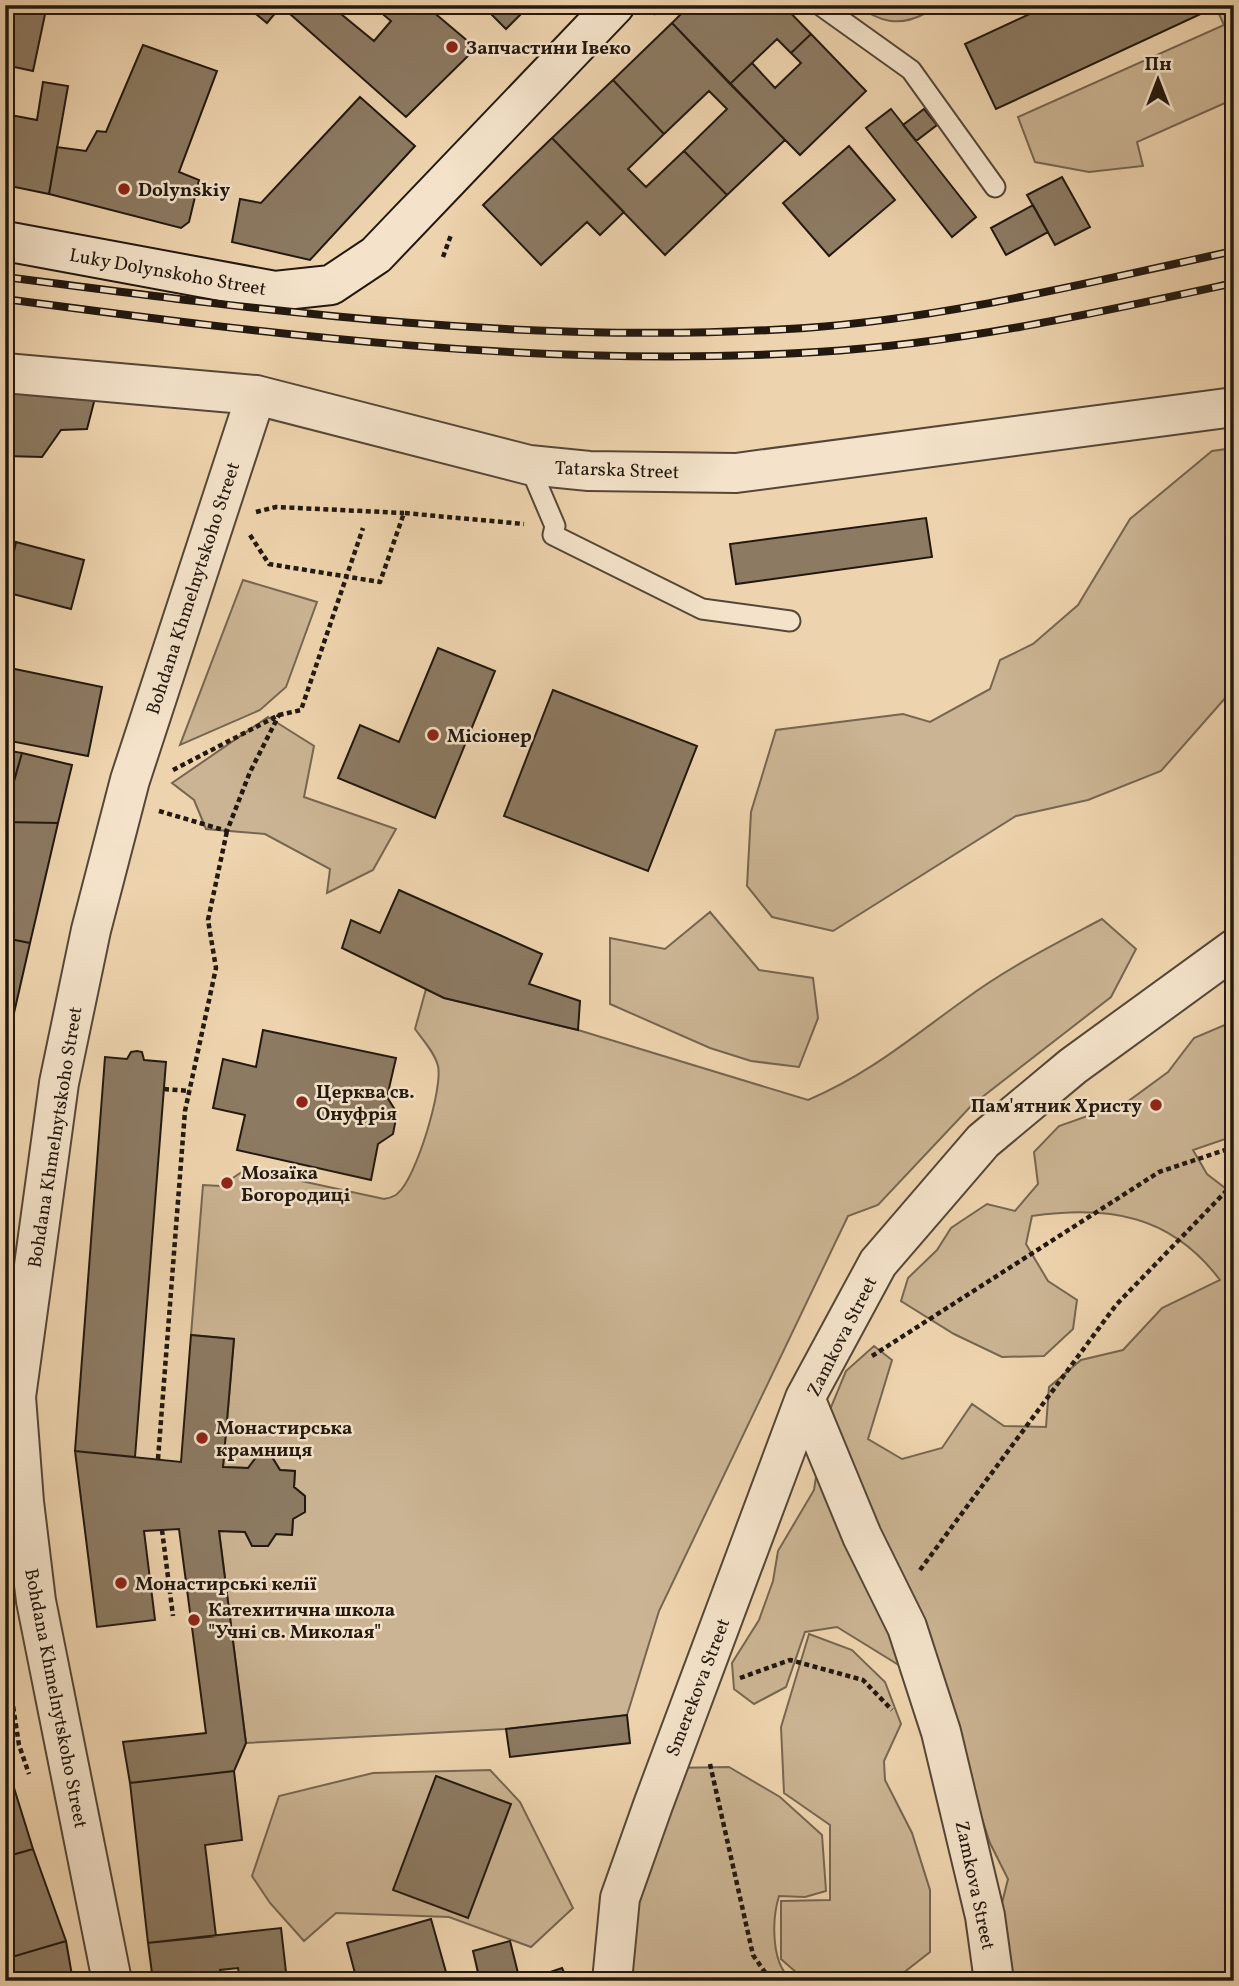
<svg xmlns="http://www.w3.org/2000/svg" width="1239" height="1986" viewBox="0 0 1239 1986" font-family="Vollkorn,serif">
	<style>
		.green { fill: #cbb493; stroke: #766651; stroke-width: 2 }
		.building { fill: #8c7a62; stroke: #22180f; stroke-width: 2 }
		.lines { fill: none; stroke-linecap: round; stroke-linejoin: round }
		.lane-casing { stroke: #554737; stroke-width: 23 }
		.street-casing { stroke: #554737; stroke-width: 42 }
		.secondary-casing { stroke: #22180f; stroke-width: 42 }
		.path { stroke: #22180f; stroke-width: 4.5; stroke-dasharray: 5 3.5; stroke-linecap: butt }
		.lane { stroke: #f4e3ca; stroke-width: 19 }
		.street { stroke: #f4e3ca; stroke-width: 38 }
		.secondary { stroke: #f4e3ca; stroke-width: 38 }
		.rail-casing { stroke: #22180f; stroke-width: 8 }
		.rail { stroke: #f4e3ca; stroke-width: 5; stroke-dasharray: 16; stroke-linecap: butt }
		.poi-dot { fill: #8f2418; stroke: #f4e3ca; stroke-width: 2.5 }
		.labels { text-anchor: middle; stroke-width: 5; stroke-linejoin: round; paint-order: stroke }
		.poi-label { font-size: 19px; font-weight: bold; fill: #22180f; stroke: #f4e3ca; text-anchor: start }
		.street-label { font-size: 19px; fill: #22180f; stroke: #f4e3ca }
	</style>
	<rect width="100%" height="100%" fill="#eed4ae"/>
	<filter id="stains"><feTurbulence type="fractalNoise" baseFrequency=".00286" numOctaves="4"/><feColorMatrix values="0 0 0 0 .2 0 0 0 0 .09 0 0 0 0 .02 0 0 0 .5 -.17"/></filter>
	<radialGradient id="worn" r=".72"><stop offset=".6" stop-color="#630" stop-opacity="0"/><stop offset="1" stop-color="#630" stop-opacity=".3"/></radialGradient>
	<path class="green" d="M857,5H923L924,14C899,27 879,22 857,5Z
		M1215,5H1234V99L1137,142L1143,166L1089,172L1035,162L1018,117L1224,25Z
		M1234,448V688L1161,771L1088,800L1016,816L833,931L772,917L747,886L751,812L776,730L903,714L930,722L990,689L1000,660L1033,644L1078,605L1130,519L1212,451Z
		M243,580L317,602L286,687L260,710L180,745Z
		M268,717L314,746L304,797L396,829L373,870L327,893L330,869L265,834L206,829L194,800L172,783Z
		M710,912L759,970L813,978L818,1018L799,1067L751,1061L710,1048L610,1004V938L665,949Z
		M1102,919L1136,949L1111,997L972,1105L878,1205L848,1216L659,1611L627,1715L506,1729L246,1743L219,1531L245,1532L252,1545L268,1546L276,1534L292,1535L293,1519L305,1512V1496L294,1487L295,1471L280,1470L272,1457L257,1456L248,1468L223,1467L234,1339L191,1335L203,1185L221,1186L246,1169L384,1199C389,1198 395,1197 398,1193C416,1178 443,1089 438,1066C435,1053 423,1040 415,1029L426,989L444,998L578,1030L808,1100C869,1074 911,1038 964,1000C1007,968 1055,944 1102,919Z
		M1234,1021V1136L1193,1150L1207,1174L1234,1195V1981H1002L998,1919L1008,1879L990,1843L970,1783L918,1677L837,1627L805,1632L786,1687L754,1704L734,1689L732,1663L759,1620L773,1581L778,1551L814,1490L824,1424L846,1371L874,1346L892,1360L868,1439L902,1459L942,1448L972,1404L1004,1426L1046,1427L1049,1387L1081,1360L1123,1350L1162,1308L1220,1280C1171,1215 1109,1205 1032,1216L1026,1244L1048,1281L1077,1300L1073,1329L1044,1356L1002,1357L954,1334L901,1301L908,1278L937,1250L951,1228L987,1204L1015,1211L1038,1184L1034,1152L1059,1126L1127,1102L1168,1072L1194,1038Z
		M809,1634L852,1650L885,1682L901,1724L884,1761L885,1780L912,1833L930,1890V1952L893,1981H806L781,1959V1901L830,1900V1825L784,1793L781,1727Z
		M729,1767L780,1797L822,1835L826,1891L805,1897L779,1896C772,1919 770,1967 794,1981H630L644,1800L669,1768Z
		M490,1770L520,1802L573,1908L531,1947L449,1917L336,1913L304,1941L270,1903L252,1876L279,1796L373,1773Z"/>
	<path class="building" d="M5,5H47L33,71L5,65Z
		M245,5H330L374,41L391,21L372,5H425L476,48L406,117L281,6L267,23Z
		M482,5H530L506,29Z
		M690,5H783L811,34L791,53L777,39L730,84L672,23Z
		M1049,5H1202L1205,12L996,109L965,44Z
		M672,23L785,140L727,195L684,151L727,109L709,91L664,134L613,80Z
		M811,34L866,91L800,155L730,84L752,63L775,88L801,63L791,53Z
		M143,45L217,71L179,172L199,180L189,222L181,228L49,194L57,147L86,151L97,131L106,132Z
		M613,80L664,134L628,169L646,187L684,151L727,195L665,255L552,138Z
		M43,82L68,86L49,194L5,185V114L37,120Z
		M360,97L415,146L310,260L232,242L240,199L261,203Z
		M891,109L976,217L952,237L866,128Z
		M924,109L937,125L916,141L903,125Z
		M552,138L624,212L600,235L587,222L541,265L483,205Z
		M849,146L895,200L829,256L783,203Z
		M1062,177L1090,227L1055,245L1027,195Z
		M1033,205L1048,232L1006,255L991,228Z
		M5,393L95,398L87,429L61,430L42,457L5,456Z
		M926,518L932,557L736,584L730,544Z
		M16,542L84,560L71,609L5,592Z
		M438,648L495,671L435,818L338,778L360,725L399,742Z
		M5,667L102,687L88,756L5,740Z
		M553,690L697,746L648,871L504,816Z
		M5,750L22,753L9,799H5Z
		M22,753L72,765L58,823L5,822V812Z
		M5,822L58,823L30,943L5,938Z
		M399,890L542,954L529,984L580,1001L578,1030L444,998L342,948L351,920L380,933Z
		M5,938L30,943L14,1013H5Z
		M5,1013H14L5,1048Z
		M263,1030L396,1058L387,1097L397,1113L393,1134L378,1144L371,1180L237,1150L245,1115L213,1108L223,1059L256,1067Z
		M137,1051L142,1052L144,1060L166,1062L135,1457L75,1451L105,1057L127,1059L131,1052Z
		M191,1335L234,1339L223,1467L248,1468L257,1456L272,1457L280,1470L295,1471L294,1487L305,1496V1512L293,1519L292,1535L276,1534L268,1546H252L245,1532L219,1531L246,1743L234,1771L130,1783L123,1742L206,1733L179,1529L144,1531L155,1620L97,1627L75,1451L181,1462Z
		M627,1715L630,1743L510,1757L506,1729Z
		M5,1759L33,1849L5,1857Z
		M234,1771L242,1840L205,1845L216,1936L148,1943L130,1783Z
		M436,1776L511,1804L468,1918L393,1890Z
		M33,1849L66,1941L5,1959V1857Z
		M431,1919L446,1972L416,1981H357L347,1943Z
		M281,1928L287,1981H240L238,1968L220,1970L221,1981H153L148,1943Z
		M66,1941L73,1981H5V1959Z
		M510,1941L520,1981H480L473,1951Z
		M562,1968L568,1981L527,1980Z"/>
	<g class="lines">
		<defs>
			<path id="lane" d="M820,5L911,70L995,187
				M529,465L555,526L553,535L702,609L790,621"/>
			<path id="street" d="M5,373L256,395L529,465L589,471L736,473L1234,407
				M805,1398L862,1536L907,1627L941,1732L985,1916L994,1981
				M112,1981L36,1601L24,1502L16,1397L59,1083L91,930L130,780L256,395
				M612,1981L620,1898L653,1805L805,1398L878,1263L983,1141L1073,1066L1234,949"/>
			<path id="secondary" d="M5,241L275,291L331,285L376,255L615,5"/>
		</defs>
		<use href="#lane" class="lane-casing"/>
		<use href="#street" class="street-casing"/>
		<use href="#secondary" class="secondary-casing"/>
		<path class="path" d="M653,14L662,5
			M443,257L451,235
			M256,512L276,507L404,513
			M250,535L269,564L380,582L404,513L524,524
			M173,770L279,715L301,710L363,528
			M159,811L227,831L250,772L279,715
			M164,1089L190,1091
			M872,1356L1159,1172L1234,1147
			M158,1459L185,1111L216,968L208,920L227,831
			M162,1530L173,1616
			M920,1570L1116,1305L1234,1183
			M8,1673L19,1745L29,1774
			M740,1678L790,1660L863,1680L892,1710
			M710,1764L753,1955L771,1981"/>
		<use href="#lane" class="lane"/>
		<use href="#street" class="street"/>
		<use href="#secondary" class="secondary"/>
		<defs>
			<path id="rail" d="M5,277C275,312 532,346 805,328C950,318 1093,281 1234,251
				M5,299C275,335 544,369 817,352C958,344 1096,313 1234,283"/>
		</defs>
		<use href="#rail" class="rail-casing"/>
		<use href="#rail" class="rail"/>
	</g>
	<g class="poi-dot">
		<circle cx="452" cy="47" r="7"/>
		<circle cx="124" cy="189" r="7"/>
		<circle cx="433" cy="735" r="7"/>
		<circle cx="302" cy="1102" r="7"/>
		<circle cx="1156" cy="1105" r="7"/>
		<circle cx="227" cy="1183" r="7"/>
		<circle cx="202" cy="1438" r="7"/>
		<circle cx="121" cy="1583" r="7"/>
		<circle cx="194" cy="1620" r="7"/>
	</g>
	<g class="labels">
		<g class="poi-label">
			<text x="466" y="54">Запчастини Івеко</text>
			<text x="138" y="196">Dolynskiy</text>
			<text x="447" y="742">Місіонер</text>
			<text x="316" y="1098">Церква св.<tspan x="316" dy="22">Онуфрія</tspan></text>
			<text x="1142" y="1112" text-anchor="end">Пам'ятник Христу</text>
			<text x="241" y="1179">Мозаїка<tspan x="241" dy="22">Богородиці</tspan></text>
			<text x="216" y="1434">Монастирська<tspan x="216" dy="22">крамниця</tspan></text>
			<text x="135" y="1590">Монастирські келії</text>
			<text x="208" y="1616">Катехитична школа<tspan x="208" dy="22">"Учні св. Миколая"</tspan></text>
		</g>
		<g class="street-label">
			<text transform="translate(168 271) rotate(10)" y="7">Luky Dolynskoho Street</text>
			<text transform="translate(617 469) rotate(2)" y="7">Tatarska Street</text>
			<text transform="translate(192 588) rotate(-72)" y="7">Bohdana Khmelnytskoho Street</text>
			<text transform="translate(54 1137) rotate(-81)" y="7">Bohdana Khmelnytskoho Street</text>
			<text transform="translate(841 1336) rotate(-63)" y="7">Zamkova Street</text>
			<text transform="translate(697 1687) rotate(-69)" y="7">Smerekova Street</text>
			<text transform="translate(57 1698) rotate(79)" y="7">Bohdana Khmelnytskoho Street</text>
			<text transform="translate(976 1885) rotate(78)" y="7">Zamkova Street</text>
		</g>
	</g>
	<rect width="1239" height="1986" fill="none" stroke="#eed4ae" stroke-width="28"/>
	<rect x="7" y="7" width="1225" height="1972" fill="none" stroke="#22180f" stroke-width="3.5"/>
	<rect x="14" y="14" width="1211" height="1958" fill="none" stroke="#22180f" stroke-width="2"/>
	<g transform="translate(1158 80)" stroke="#f4e3ca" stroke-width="5" paint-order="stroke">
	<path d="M0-5L12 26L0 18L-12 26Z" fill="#22180f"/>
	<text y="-10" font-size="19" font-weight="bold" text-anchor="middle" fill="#22180f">Пн</text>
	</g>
	<rect width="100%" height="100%" filter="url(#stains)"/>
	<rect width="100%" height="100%" fill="url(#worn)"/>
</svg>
